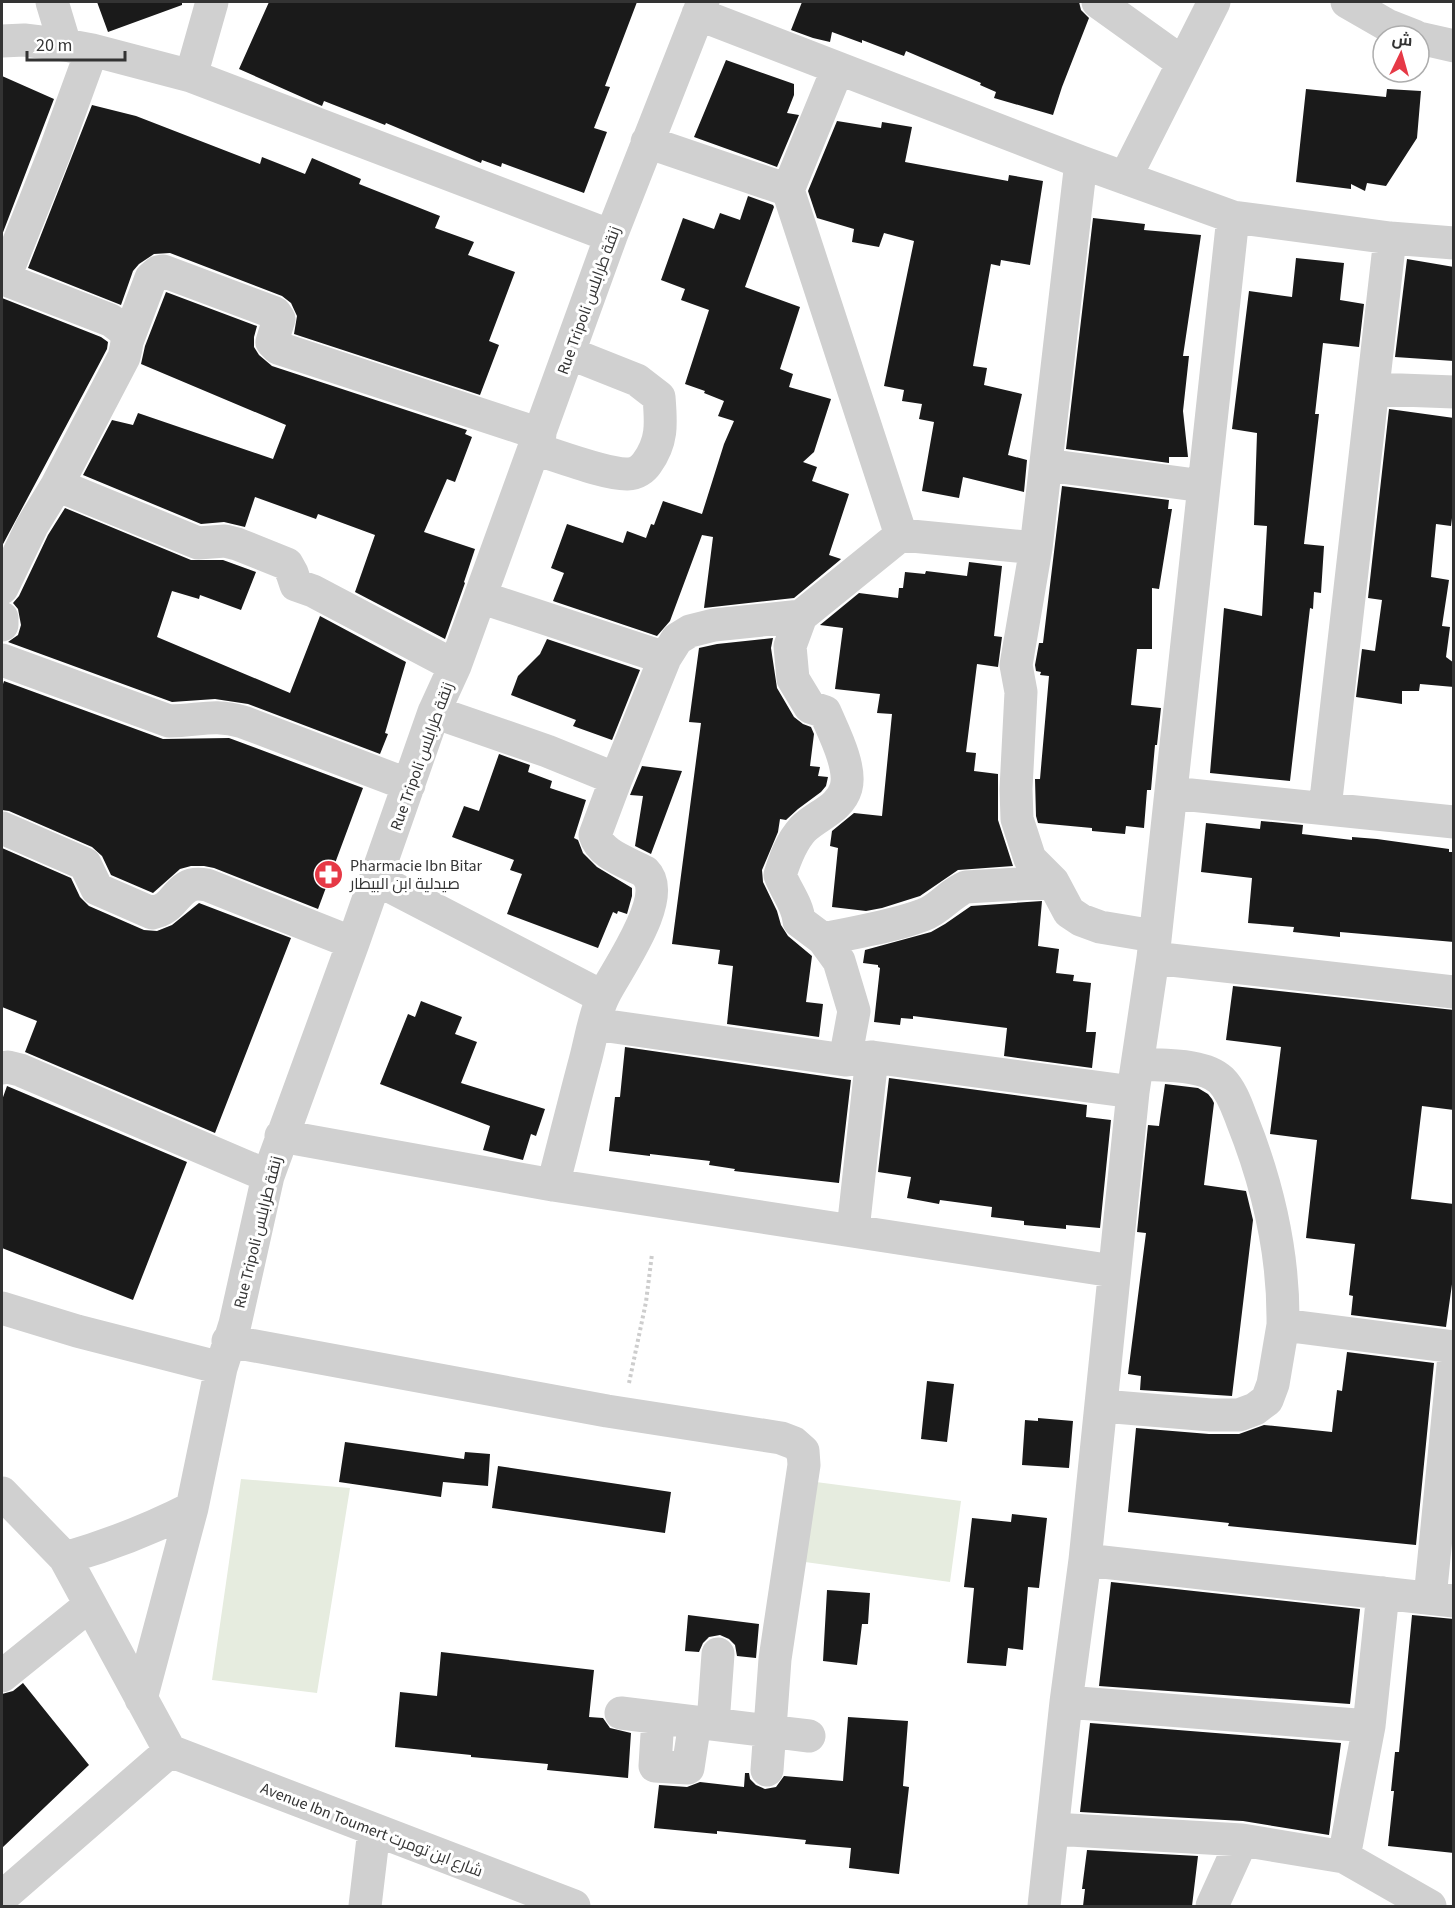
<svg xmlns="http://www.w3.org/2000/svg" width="1455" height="1908" viewBox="0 0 1455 1908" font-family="'Source Sans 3',Cairo,sans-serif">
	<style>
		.green { fill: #e6ecdf }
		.building { fill: #1a1a1a }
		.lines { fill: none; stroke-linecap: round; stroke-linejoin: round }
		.path { stroke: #cdcdcd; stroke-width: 4; stroke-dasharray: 3 3; stroke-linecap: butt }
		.minor { stroke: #d0d0d0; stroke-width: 33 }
		.labels { text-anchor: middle; stroke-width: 6; stroke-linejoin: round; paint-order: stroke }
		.street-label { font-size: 16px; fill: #333; stroke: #fff }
		.poi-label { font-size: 16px; fill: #333; stroke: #fff; text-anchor: start }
	</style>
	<rect width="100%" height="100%" fill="#fff"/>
	<path class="green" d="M241,1479L350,1488L317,1693L212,1680Z
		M816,1482L961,1501L950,1582L805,1562Z"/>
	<path class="building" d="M97,2H182V5L108,32Z
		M269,2H637L605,86L610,87L594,128L607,132L584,193L502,163L501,167L482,160L481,163L386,123L385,125L324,101L322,106L239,69Z
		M802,2H1079L1081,10L1089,18L1062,87L1053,115L994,98L996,92L980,85L981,83L906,51L904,56L862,40V43L832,32L830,42L813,38L791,30Z
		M726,60L794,84V95L787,113L799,115L777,167L694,137Z
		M2,76L54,99L2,235Z
		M1306,89L1386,97L1387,89L1421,91L1417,138L1386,186L1367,183L1365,191L1351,184V189L1296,182Z
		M92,105L136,116L260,164L262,157L305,174L312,158L361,179L359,184L440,216L435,228L474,242L468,255L515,272L489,341L499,345L480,395L294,334L297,316L291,303L282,296L170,253L154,254L139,264L133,271L121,305L28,268Z
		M837,121L881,128L882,122L912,127L905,162L1008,181L1009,175L1043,181L1030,265L1001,260L1000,266L991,264L973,366L987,368L984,385L1022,394L1008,455L1027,460L1024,492L963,477L959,498L922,491L934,422L919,419L922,404L902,401L904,390L884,386L914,241L884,233L879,247L852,242L854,229L817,218L808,191Z
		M748,196L773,205L774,207L745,287L800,307L780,369L793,374L789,387L831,399L814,452L803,462L817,467L812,481L849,494L829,555L841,559L840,560L794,598L704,608L713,537L702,535L670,621L657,636L553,601L564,573L551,568L567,524L623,543L627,531L646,538L651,524L654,525L663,501L702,514L724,444L734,421L718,416L724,401L704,393L705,391L685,384L709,310L681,300L685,289L661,280L683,218L714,229L720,213L740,220Z
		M1093,218L1145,224L1144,230L1201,235L1183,356H1189L1183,411L1188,457H1169V463L1066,449Z
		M1296,258L1344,263L1340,300L1364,304L1359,347L1323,343L1315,414H1319L1304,544L1324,546L1321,593L1314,592L1313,609L1310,608L1290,781L1210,773L1224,608L1262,616L1267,526L1254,525L1257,433L1232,429L1249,291L1292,297Z
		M1407,259L1454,267V361L1395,357Z
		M166,292L257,326L254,337V347L259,355L272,366L467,430L465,434L472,437L455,482L447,479L424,532L475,549L464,582L465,583L445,639L355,592L375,535L318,514L316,519L255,497L245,527L224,522L201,524L83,475L112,420L133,425L138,413L273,459L286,425L141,364L145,346Z
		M2,298L101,337L108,342L107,349L97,368L2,546Z
		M1389,409L1454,418V502L1451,526L1436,524L1431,577L1449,580L1442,626L1450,627L1446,657L1454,663V687L1420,684L1419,691H1402V704L1356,697L1362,649L1375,651L1382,600L1368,598Z
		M1062,486L1169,500L1168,509H1172L1159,589L1152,588V649H1137L1131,705L1161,708L1157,745H1155L1151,790H1147L1144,828L1126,826L1125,834L1092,831V828L1038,823L1036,816L1035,779H1040L1049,676L1040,675L1041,672L1036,671L1035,665L1039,643H1043Z
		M65,508L191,560H223L256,572L241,610L200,595L199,599L172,591L157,637L290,693L320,616L406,662L385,733L388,734L380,754L248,704L215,699L172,702L8,642L18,635L21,625L18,609L13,603L19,596L48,535Z
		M969,562L1002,566L994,636L1002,637L998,667L977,664L966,752L976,753L974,771L998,774V820L1013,866L958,870L920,896L882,908L866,911L832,907L838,848L830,846L832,831L854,813L882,816L892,714L877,713L880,694L835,689L843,628L820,625L859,593L898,598L899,588H903L905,572L925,574L926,571L967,576Z
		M773,638L771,648L777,688L794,717L803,724L811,727L814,734L810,766L820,767L818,776L828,777L826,786L821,792L798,809L786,820L780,819L778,832L762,870L763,882L777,911L781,925L788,936L812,956L806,1002L823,1004L819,1037L727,1024L733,966L718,964L720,950L672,944L701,723L689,722L699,648L717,644Z
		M547,639L640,670L612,740L573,726L576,720L511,695L518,676L540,654Z
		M4,681L163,739L229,738L363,788L318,909L214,868L204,866H191L180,869L153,893L111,875L102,856L92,847L9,811L2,810V687Z
		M499,754L530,765L528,772L552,781L550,788L586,800L574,838L578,840L583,853L597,867L632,888V896L627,914L618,911L617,914L613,912L598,948L507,914L522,874L510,870L514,860L452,837L464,806L479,811Z
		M642,766L682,771L651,854L635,846L643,796L630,795Z
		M1261,821L1303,825L1302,834L1352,840V837L1377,839L1449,849V852H1454V942L1340,932V937L1293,932L1294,927L1248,923L1252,878L1201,872L1206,823L1260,829Z
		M2,848L71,878L80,897L89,906L144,930L157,931L172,925L199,903L291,938L215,1133L25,1052L37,1021L2,1007Z
		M1042,901L1038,946L1059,949L1056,973L1074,975L1073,981L1091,983L1086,1032H1096L1092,1068L1004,1056L1007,1028L913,1016V1019L901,1018L900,1025L874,1022L880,968L878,967V965L863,963L865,950L931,932L945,924L971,906Z
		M1233,986L1454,1010V1110L1422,1106L1411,1199L1454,1204V1270L1446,1327L1351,1315L1353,1296L1349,1295L1355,1244L1306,1238L1317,1140L1270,1134L1281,1047L1226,1040Z
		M421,1001L462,1017L455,1034L477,1042L461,1083L545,1109L536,1136L531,1134L523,1160L483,1150L490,1126L380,1084L408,1014L415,1017Z
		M625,1047L851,1080L839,1183L734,1171L735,1169L709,1165L710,1161L650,1154V1156L609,1151L615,1097H620Z
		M889,1078L1087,1105L1086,1117L1111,1120L1100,1228L1066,1225V1229L1024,1225V1221L991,1217L992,1207L940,1200L939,1204L907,1198L911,1177L878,1172Z
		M1165,1084L1198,1088L1208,1094L1212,1099L1214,1103L1204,1185L1246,1191L1253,1220L1232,1396L1140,1390L1141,1376L1128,1374L1146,1233L1137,1232L1148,1125L1159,1126Z
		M7,1086L187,1162L133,1300L2,1248V1100Z
		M1347,1352L1434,1363L1416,1545L1228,1526L1229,1523L1128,1512L1136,1428L1209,1434H1239L1264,1425L1332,1432L1337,1390L1342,1391Z
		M927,1381L954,1384L947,1442L921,1439Z
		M1038,1418L1073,1421L1069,1468L1022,1465L1025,1420L1038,1421Z
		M345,1442L464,1459L465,1452L490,1454L488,1486L443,1482L441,1497L339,1482Z
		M498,1466L671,1492L665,1533L492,1508Z
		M1012,1514L1047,1518L1039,1588L1028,1587L1023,1650L1008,1648L1006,1666L967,1663L974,1588L964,1587L972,1518L1011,1522Z
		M1111,1582L1360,1609L1350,1704L1099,1686Z
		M827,1590L870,1593L868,1624H862L857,1665L823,1661Z
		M688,1615L759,1624L756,1658L737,1656L735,1645L729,1639L720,1635L709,1637L703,1643L699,1652L685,1651Z
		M1412,1615L1454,1619V1853L1388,1846L1394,1791H1391L1395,1752H1399Z
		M441,1652L594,1670L589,1717L603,1718L610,1728L631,1733L628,1778L547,1770L548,1764L471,1757V1755L395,1747L400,1692L437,1696Z
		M23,1683L89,1765L2,1848V1694L13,1691Z
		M848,1717L908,1721L903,1786L909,1787L899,1874L849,1868L851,1848L805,1844L806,1840L717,1831V1834L654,1828L659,1785L687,1787L700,1782L744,1787L745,1773H749L750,1779L756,1785L765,1789L776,1787L784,1776L843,1781Z
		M1090,1723L1341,1743L1329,1835L1243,1821L1080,1812Z
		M1087,1850L1198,1856L1192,1906H1083L1085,1889H1082Z"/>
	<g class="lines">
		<path class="path" d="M629,1383L646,1302L652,1254"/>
		<path class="minor" d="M52,2L65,45
			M1098,2L1183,63
			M1347,2L1387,25L1415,36
			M698,14L1081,162L1233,217L1390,238L1454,243
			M1419,38L1454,46
			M2,41L24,40L65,45L92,50L191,76L611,236
			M838,68L788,190L901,535L1036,548
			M191,76L212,2
			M647,142L788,190
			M1081,162L1036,548L1016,665L1021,692L1016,789L1017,819L1030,859L1053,882L1069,912L1081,920L1100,927L1154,936
			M1125,178L1214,2
			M128,339L151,278L158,272L163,271L275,313L279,319L272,342L278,348L540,434
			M1374,389L1454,392
			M535,449C558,456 607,475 628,474C636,474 643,469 647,463C663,441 661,423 659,397L637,380L569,353
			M1046,465L1203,486
			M57,485L198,543L225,541L237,544L287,564L292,573L296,585L313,591L455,666
			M2,588L32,526L57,485L124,357C129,336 129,332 110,320L4,279L54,154L92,50
			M480,597L665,658
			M2,618V625
			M2,660L169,721C199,721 213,713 243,722L409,785
			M434,712L547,751L616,779L595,835C601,855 627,862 645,872C670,897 617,969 604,995C594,1015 591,1039 585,1061C574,1102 564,1143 553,1185
			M616,779L665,658L677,639L690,631L714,625L801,616
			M1171,793L1454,822
			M1325,808L1390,238
			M2,828L85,864L97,889L152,913C172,909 173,896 187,887C193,883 201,884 207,885L353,943
			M376,879L603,997
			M823,939C856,932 891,927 923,915C940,909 949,894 966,887L1053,882
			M1153,958L1454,992
			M594,1024L845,1060L854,1011L839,961L823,939L799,921C798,905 786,891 780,875C785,859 791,842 803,829C817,815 840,809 846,788C852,767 833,731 825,712L810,707L793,679L790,646L801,616L901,535
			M845,1060L872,1057L1133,1092
			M1138,1064C1161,1066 1203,1063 1221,1080C1232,1091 1237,1107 1242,1120C1268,1185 1284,1255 1283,1325
			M2,1068L8,1067L20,1070L268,1176
			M281,1136L553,1185L1113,1271
			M853,1230L872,1057
			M2,1308L77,1331L221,1368
			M228,1341L607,1411L781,1438L794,1443L803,1451L804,1465L775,1659L767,1770
			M1102,1406L1211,1415H1239L1255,1409L1267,1400L1273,1384L1283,1325L1454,1347
			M2,1493L65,1558L170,1751
			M65,1558C110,1545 151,1529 192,1508
			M1085,1560L1454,1601
			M1430,1598L1454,1356
			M2,1676L90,1605
			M141,1699L192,1508L221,1368L235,1324L268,1176L353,943L434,712L455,666L480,597L611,236L703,2
			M1066,1702L1369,1726
			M621,1713L809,1736
			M658,1718L655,1766L688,1768L695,1722
			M713,1724L718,1654
			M170,1751L574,1906
			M1053,1829L1242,1840L1344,1857L1430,1906
			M1344,1857L1369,1726L1383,1593
			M2,1897L170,1751
			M365,1906L374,1830
			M1044,1906L1066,1702L1085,1560L1133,1092L1153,958L1233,217
			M1212,1906L1242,1840"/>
	</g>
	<defs>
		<symbol id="pharmacy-disc" viewBox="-11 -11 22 22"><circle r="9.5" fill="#e63946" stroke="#fff"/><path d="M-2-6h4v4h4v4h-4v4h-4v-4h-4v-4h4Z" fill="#fff"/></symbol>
	</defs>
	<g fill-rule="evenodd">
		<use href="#pharmacy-disc" x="312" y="858" width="33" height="33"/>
	</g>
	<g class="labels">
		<g class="street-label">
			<text transform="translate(588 300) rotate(-70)" y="6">Rue Tripoli زنقة طرابلس</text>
			<text transform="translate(421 756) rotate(-70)" y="6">Rue Tripoli زنقة طرابلس</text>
			<text transform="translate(257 1232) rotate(-76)" y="6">Rue Tripoli زنقة طرابلس</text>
			<text transform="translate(372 1829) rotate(21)" y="6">Avenue Ibn Toumert شارع ابن تومرت</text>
		</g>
		<g class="poi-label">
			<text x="350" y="871">Pharmacie Ibn Bitar<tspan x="350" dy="18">صيدلية ابن البيطار</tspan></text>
		</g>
	</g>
	<rect width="1455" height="1908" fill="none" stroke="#333333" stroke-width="6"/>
	<g transform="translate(1401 54) rotate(5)"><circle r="28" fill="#ffffff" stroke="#adadad" stroke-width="1.5"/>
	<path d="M0-4.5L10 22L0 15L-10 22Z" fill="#e63946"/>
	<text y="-9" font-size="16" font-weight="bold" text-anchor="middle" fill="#333333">ش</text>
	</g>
	<path d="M27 51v9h98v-9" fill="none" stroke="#333333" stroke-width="3"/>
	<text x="36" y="51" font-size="18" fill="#333333" stroke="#ffffff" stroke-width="4.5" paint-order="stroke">20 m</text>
</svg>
